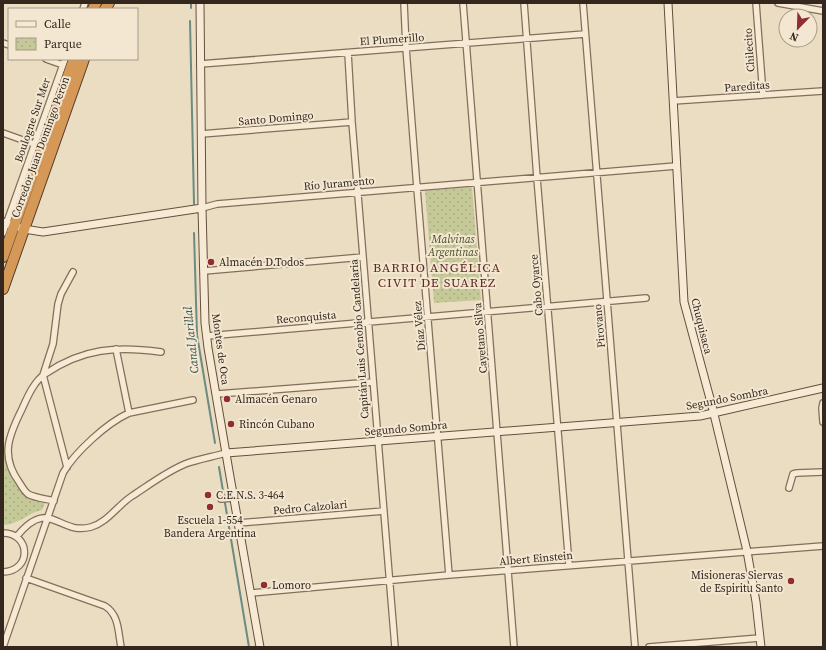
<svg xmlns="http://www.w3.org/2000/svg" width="826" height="650" viewBox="0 0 826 650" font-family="'Source Serif 4',serif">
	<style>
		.park { fill: url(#park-dots) }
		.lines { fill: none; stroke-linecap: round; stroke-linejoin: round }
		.stream { stroke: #6c8b82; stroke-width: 2 }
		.street-casing { stroke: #836e5a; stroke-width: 8 }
		.secondary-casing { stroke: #654f3d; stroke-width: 9 }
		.highway-casing { stroke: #513d2e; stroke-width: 12 }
		.street { stroke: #f6ead4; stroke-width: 5.5 }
		.secondary { stroke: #f6ead4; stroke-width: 7 }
		.highway { stroke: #d69857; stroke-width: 10 }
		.poi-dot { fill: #8f2e33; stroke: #f3e7d1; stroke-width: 1.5 }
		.labels { text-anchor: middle; stroke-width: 4; stroke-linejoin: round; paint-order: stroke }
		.street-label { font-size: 11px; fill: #34271e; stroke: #f3e7d1 }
		.park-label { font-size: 11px; font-style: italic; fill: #474f25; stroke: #f3e7d1 }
		.poi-label { font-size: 11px; fill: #34271e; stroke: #f3e7d1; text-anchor: start }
		.water-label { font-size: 12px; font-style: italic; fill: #2e534f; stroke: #f3e7d1 }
		.quarter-label { font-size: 13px; letter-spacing: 1px; fill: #5e2920; stroke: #f3e7d1 }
	</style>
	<defs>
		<pattern id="park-dots" width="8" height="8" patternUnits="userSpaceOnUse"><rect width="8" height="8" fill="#c5c897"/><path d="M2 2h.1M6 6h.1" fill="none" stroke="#aaac82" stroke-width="1.8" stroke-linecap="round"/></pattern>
	</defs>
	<rect width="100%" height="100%" fill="#ebddc2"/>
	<path class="park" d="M472,187L481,300L434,303L425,191Z
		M3,447H7L8,466L28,494L47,499L42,510C28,513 18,525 3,525Z"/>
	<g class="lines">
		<path class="stream" d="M191,8V3
			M190,21L194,204
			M194,233L197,335L215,443
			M219,467L249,647"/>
		<defs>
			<path id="street" d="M404,3L406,48L417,188L449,575
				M463,3L514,647
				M524,3L537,178L569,565
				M583,3L635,647
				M756,3L763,95
				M778,3L823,11
				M83,9L85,3
				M3,43L9,45
				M348,53L352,122L395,647
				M46,59L63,65
				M200,64L585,34
				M673,101L823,91
				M3,133L34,144
				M201,134L352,122
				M202,208L217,204L676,166
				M3,233L65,59
				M204,271L363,257
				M207,336L646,298
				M116,349L129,413
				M217,394L373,382
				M823,403L822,408L823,422
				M67,467L43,375L53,344L58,304L61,294L73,272
				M789,488L793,474L797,473L823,472
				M221,499L234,498
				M54,501C47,499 35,498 28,494C24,491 21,485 19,482C0,456 9,435 22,409C27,398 34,381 45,374C83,348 117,346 161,352
				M239,523L384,511
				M3,533C31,533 32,571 3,572
				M17,536C50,496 58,536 91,527C108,522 118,505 132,496C149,485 166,472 185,464C198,459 212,457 226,453
				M26,578L105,606C119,615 118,631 121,647
				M251,593L449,575L823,546
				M3,647L63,473C75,452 107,423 129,413L193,400
				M649,647L760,638"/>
			<path id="secondary" d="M200,3L202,208L205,323L208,348L229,471L260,647
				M668,3L684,302L712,406L747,551L756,602L761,647
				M3,222L24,229L43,232L202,208
				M226,453L700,416L823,388"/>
			<path id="highway" d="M93,9L96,3
				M105,9L109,3
				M3,257L74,59
				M3,289L84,59"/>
		</defs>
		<use href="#street" class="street-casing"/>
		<use href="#secondary" class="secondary-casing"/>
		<use href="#highway" class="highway-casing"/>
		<use href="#street" class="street"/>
		<use href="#secondary" class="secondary"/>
		<use href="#highway" class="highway"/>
	</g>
	<g class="poi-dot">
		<circle cx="211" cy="262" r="4"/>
		<circle cx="227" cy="399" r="4"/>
		<circle cx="231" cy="424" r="4"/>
		<circle cx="208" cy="495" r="4"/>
		<circle cx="210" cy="507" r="4"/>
		<circle cx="791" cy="581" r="4"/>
		<circle cx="264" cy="585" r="4"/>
	</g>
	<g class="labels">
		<g class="street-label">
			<text transform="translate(392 39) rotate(-4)" y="4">El Plumerillo</text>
			<text transform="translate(749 50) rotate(-94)" y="4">Chilecito</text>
			<text transform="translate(747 86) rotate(-4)" y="4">Pareditas</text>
			<text transform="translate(276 118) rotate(-5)" y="4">Santo Domingo</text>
			<text transform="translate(32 120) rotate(-71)" y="4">Boulogne Sur Mer</text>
			<text transform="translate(40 147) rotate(-70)" y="4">Corredor Juan Domingo Perón</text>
			<text transform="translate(339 183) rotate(-5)" y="4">Río Juramento</text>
			<text transform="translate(536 285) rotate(-95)" y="4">Cabo Oyarce</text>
			<text transform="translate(306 317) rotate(-5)" y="4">Reconquista</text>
			<text transform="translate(419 326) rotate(-95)" y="4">Díaz Vélez</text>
			<text transform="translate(599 326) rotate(-95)" y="4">Pirovano</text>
			<text transform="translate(702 326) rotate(76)" y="4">Chuquisaca</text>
			<text transform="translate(480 338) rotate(-95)" y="4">Cayetano Silva</text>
			<text transform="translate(359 339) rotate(-94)" y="4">Capitán Luis Cenobio Candelaria</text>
			<text transform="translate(221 349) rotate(82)" y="4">Montes de Oca</text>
			<text transform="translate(727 398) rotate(-11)" y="4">Segundo Sombra</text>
			<text transform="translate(406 428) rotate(-5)" y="4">Segundo Sombra</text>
			<text transform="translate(310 507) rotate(-5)" y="4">Pedro Calzolari</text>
			<text transform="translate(536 558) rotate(-5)" y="4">Albert Einstein</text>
		</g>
		<g class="park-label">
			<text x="453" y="243">Malvinas<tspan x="453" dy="13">Argentinas</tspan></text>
		</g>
		<g class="poi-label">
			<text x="219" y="266">Almacén D.Todos</text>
			<text x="235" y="403">Almacén Genaro</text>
			<text x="239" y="428">Rincón Cubano</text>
			<text x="216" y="499">C.E.N.S. 3-464</text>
			<text x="210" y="524" text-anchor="middle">Escuela 1-554<tspan x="210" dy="13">Bandera Argentina</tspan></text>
			<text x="783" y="579" text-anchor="end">Misioneras Siervas<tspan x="783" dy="13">de Espiritu Santo</tspan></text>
			<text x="272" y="589">Lomoro</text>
		</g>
		<g class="water-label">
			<text transform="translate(191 340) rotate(-96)" y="4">Canal Jarillal</text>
		</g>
		<g class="quarter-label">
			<text x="437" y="272">BARRIO ANGÉLICA<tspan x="437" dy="15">CIVIT DE SUAREZ</tspan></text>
		</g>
	</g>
	<rect width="826" height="650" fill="none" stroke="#34271e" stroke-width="8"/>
	<rect x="8" y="8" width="130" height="52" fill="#f3e7d1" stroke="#a79a89"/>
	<rect x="16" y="21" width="20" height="6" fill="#f6ead4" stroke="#a79a89"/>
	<text x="44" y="28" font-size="12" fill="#34271e">Calle</text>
	<rect x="16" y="38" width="20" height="12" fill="url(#park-dots)" stroke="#a79a89"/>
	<text x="44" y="48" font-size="12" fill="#34271e">Parque</text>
	<g transform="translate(798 28) rotate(203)"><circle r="19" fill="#f3e7d1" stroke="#a79a89"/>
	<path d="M0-3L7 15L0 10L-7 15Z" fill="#8f2e33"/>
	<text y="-6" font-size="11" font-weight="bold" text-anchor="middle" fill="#34271e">N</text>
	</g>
</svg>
